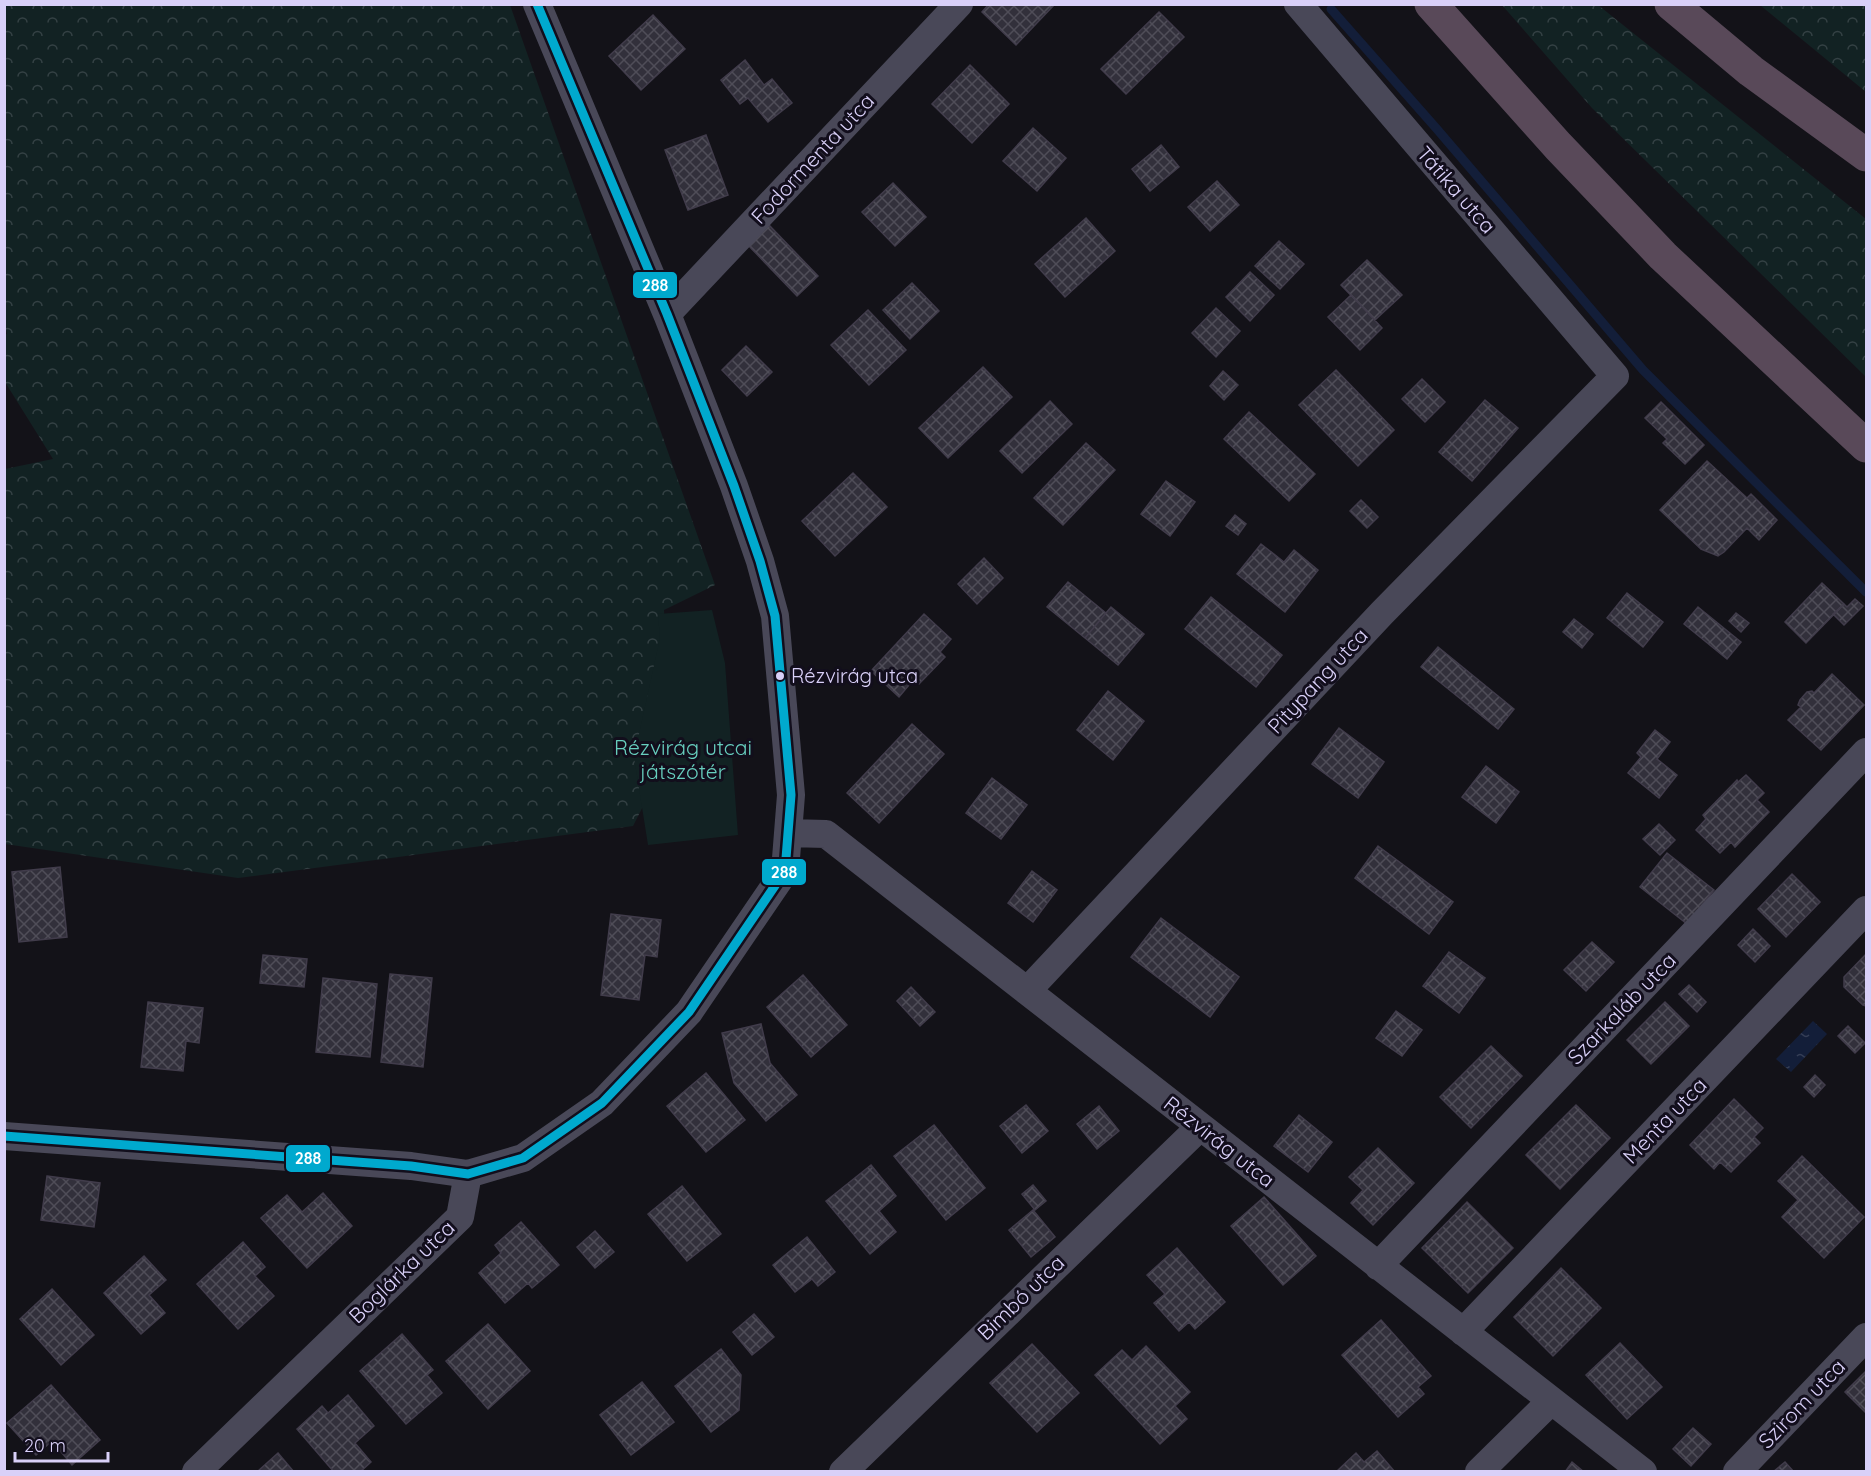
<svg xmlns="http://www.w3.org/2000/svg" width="1871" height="1476" viewBox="0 0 1871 1476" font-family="Quicksand,sans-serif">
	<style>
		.forest { fill: url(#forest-crowns) }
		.green { fill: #122223 }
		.water { fill: url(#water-ripples) }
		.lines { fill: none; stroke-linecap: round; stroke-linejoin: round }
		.stream { stroke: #131e39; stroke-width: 9 }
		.building { fill: url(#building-cross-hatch); stroke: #413c4b; stroke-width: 1.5 }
		.minor { stroke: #494858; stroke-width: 28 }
		.motorway { stroke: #594959; stroke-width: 33 }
		.bus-1-casing { stroke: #120e1c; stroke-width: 14 }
		.bus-1 { stroke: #00a9ce; stroke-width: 9 }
		.bus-dot { fill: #d9d0f8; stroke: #120e1c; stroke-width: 2 }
		.labels { text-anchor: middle; stroke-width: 6; stroke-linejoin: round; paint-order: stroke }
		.bus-label { font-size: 20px; fill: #d9d0f8; stroke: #120e1c; text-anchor: start }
		.street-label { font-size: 21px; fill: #d9d0f8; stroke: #120e1c }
		.park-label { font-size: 21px; fill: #67cebe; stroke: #120e1c }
		.line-badge { stroke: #120e1c; stroke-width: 2 }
		.badge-label { font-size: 16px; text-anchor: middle; font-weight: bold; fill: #fff }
	</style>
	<defs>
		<pattern id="forest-crowns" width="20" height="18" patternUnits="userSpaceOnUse" patternTransform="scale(1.5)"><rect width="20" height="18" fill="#122223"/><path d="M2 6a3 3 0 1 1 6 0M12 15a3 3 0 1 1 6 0" fill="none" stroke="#344144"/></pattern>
		<pattern id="water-ripples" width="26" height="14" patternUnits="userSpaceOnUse" patternTransform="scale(1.5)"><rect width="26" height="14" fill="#131e39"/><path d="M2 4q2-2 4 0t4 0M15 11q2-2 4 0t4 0" fill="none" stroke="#353e56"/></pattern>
		<pattern id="building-cross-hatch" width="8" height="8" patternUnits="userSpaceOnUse" patternTransform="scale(1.5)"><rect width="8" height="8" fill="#32303b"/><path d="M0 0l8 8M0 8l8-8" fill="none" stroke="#4f4d58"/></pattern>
	</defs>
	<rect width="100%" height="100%" fill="#131218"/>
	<path class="forest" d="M5,5H510L715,585L664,610L670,753L633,826L238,878L5,844V469L53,459L5,382L4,335L7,334L4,322Z
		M1502,5H1598L1866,219V377L1592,108Z
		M1760,5H1866V92Z"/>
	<path class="green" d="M712,610L725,663L738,835L648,845L634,757L660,638L658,614Z"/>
	<path class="water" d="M1813,1021L1827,1034L1791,1072L1776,1059Z"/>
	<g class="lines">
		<path class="stream" d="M1331,9L1436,128L1643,370L1866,592"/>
	</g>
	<path class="building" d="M989,4H1055L1016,45L982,12Z
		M1159,12L1184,37L1126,94L1101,69Z
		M653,15L685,49L641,90L609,56Z
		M745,60L764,85L772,79L792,103L768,122L748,98L740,104L721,80Z
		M970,65L1009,104L972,143L932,104Z
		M1033,128L1066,158L1037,191L1003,161Z
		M706,135L728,195L688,210L665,150Z
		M1161,145L1179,167L1150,191L1132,169Z
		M1217,181L1239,205L1210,231L1188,207Z
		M893,183L926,217L895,246L862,212Z
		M1086,218L1115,251L1065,297L1035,264Z
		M769,225L818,276L797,296L748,245Z
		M1279,241L1304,264L1280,289L1255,266Z
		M1367,260L1402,295L1375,320L1341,285Z
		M1250,272L1274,295L1250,321L1226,297Z
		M912,283L939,311L910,339L883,310Z
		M1351,295L1382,328L1360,350L1328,317Z
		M1216,308L1240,331L1216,357L1192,333Z
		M868,310L906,350L869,385L831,345Z
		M746,346L772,372L747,396L722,370Z
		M983,367L1012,397L948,458L919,428Z
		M1336,370L1394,430L1358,466L1299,405Z
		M1223,371L1238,385L1224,400L1210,386Z
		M1422,379L1445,402L1425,422L1402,399Z
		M1485,400L1518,428L1472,481L1439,452Z
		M1050,401L1072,424L1022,473L1000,451Z
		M1661,402L1704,445L1685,464L1663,443L1667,439L1645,418Z
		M1249,412L1315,474L1289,501L1224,439Z
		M1086,443L1115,470L1063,525L1034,498Z
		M1707,461L1747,498L1751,494L1777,520L1759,540L1747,528L1724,552L1718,556L1701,549L1660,510Z
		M853,473L887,507L835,556L802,521Z
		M1166,481L1195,502L1170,536L1141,514Z
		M1361,500L1378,517L1367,528L1350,511Z
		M1235,515L1246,524L1238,535L1226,526Z
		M1261,544L1284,562L1294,550L1318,570L1285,612L1237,574Z
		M984,558L1003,578L977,604L958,584Z
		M1068,582L1106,613L1085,638L1047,607Z
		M1822,583L1844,604L1806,643L1785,622Z
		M1627,593L1663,622L1643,647L1607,618Z
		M1211,597L1282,655L1256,687L1185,629Z
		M1855,599L1863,606L1844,625L1833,614L1844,604L1847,607Z
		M1111,607L1144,634L1118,665L1085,638Z
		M1698,607L1741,642L1727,659L1684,624Z
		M1736,613L1749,623L1741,632L1729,621Z
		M924,614L951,639L940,652L945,657L919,684L914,679L899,697L871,671Z
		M1574,619L1593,634L1582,648L1563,632Z
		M1438,647L1514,709L1498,729L1421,667Z
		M1832,674L1864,705L1821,750L1788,720L1801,707L1798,705L1800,700L1807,692L1812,691L1814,693Z
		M1108,691L1144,721L1113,760L1077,730Z
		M912,724L944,754L879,823L847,793Z
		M1339,728L1384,762L1358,798L1312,764Z
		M1655,730L1670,742L1657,759L1677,775L1659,798L1628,773L1641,757L1637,753Z
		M1486,766L1519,792L1496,823L1462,797Z
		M1746,775L1764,793L1757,800L1769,812L1735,847L1731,842L1720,853L1696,830L1706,819L1703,815L1737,780L1738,782Z
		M992,778L1027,805L1001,839L966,813Z
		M1659,824L1675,840L1660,855L1643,839Z
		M1378,846L1453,902L1429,934L1355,878Z
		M1667,853L1714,890L1687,924L1640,887Z
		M60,867L67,937L19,942L12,872Z
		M1032,871L1057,890L1033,922L1008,903Z
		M1792,874L1820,902L1786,937L1758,909Z
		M611,914L661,920L657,957L645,955L639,1000L601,995Z
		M1161,918L1239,977L1210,1017L1131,957Z
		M1753,929L1770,946L1755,962L1738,945Z
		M1592,942L1614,962L1586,991L1564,970Z
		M1449,952L1485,978L1459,1013L1423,986Z
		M1866,954V1006L1863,1005L1844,987V977Z
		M263,955L307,959L304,987L260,983Z
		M390,974L432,978L423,1067L381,1062Z
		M803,975L847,1025L811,1057L767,1007Z
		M323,978L377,984L370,1057L316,1052Z
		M1689,985L1706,1002L1697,1012L1679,994Z
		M911,987L935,1012L920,1026L897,1001Z
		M148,1002L203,1008L199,1043L186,1041L183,1071L141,1067Z
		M1665,1002L1689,1026L1651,1064L1627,1040Z
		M1396,1011L1422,1030L1402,1056L1376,1038Z
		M761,1024L770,1063L797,1095L766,1121L734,1083L722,1033Z
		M1848,1026L1865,1043L1855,1053L1838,1036Z
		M1491,1046L1522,1076L1471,1128L1440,1097Z
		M706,1073L745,1120L706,1152L667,1106Z
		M1815,1075L1825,1085L1814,1097L1804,1087Z
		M1734,1099L1763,1128L1754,1137L1760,1143L1731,1172L1720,1162L1714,1169L1690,1145Z
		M1026,1105L1048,1131L1022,1153L1000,1126Z
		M1576,1105L1610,1138L1560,1189L1526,1155Z
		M1099,1106L1119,1131L1097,1149L1077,1124Z
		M1299,1115L1332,1142L1308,1172L1274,1146Z
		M934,1125L985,1188L946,1220L894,1156Z
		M1378,1148L1414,1183L1373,1225L1351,1203L1363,1190L1349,1177Z
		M1802,1156L1864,1217L1824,1258L1782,1217L1798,1200L1778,1181Z
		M871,1165L896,1196L879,1211L896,1232L870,1254L826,1201Z
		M47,1176L100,1183L94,1227L41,1220Z
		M1033,1185L1046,1201L1035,1210L1022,1194Z
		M682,1186L721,1234L687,1261L648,1214Z
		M323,1193L352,1226L307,1268L261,1218L287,1195L302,1212Z
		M1264,1197L1316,1256L1283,1285L1231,1226Z
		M1467,1202L1513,1248L1468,1293L1422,1248Z
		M1033,1210L1055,1237L1031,1257L1009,1230Z
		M521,1222L559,1265L532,1288L528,1283L505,1303L479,1273L501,1253L495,1245Z
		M595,1231L614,1252L595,1268L577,1247Z
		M807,1237L835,1272L818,1286L812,1279L795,1292L773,1265Z
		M243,1242L265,1267L255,1276L274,1296L238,1329L197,1284Z
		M1177,1248L1225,1302L1195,1329L1189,1322L1179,1331L1154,1303L1165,1294L1147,1275Z
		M144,1256L166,1280L149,1295L165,1313L141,1334L104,1293Z
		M1561,1268L1601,1308L1553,1356L1514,1317Z
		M52,1289L94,1335L61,1365L20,1319Z
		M754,1314L774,1337L752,1355L733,1332Z
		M1381,1320L1431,1376L1418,1387L1424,1394L1398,1417L1342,1355Z
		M488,1324L530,1371L488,1409L446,1361Z
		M402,1334L433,1370L427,1375L442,1393L406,1424L360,1371Z
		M1620,1343L1662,1387L1627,1419L1586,1375Z
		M1032,1344L1079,1393L1037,1432L990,1383Z
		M1146,1346L1190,1392L1175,1406L1187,1419L1160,1444L1095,1375L1122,1350L1132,1360Z
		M721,1349L741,1375L739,1410L711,1432L675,1386Z
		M1866,1371V1413L1845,1392Z
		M642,1382L674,1422L631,1455L600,1415Z
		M51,1385L100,1440L72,1465L52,1441L36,1455L7,1423Z
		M348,1395L374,1426L355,1443L371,1462L360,1472H334L297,1429L322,1406L328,1413Z
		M1693,1428L1711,1444L1691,1466L1673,1449Z
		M1377,1451L1395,1472H1336L1356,1453L1364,1462Z
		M278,1453L294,1472H257Z
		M1572,1462L1584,1472H1565Z
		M1785,1462L1794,1472H1773Z"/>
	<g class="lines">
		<path class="minor" d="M667,314L959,4
			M788,833L826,834L1643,1472
			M1027,991L1382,613L1615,376L1298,4
			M4,1136L411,1166L468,1174L523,1158L602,1103L689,1012L785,871L791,795L775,616L760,561L734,486L667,314L537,4
			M1378,1266L1866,752
			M1463,1332L1866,910
			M196,1472L460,1217L468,1174
			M843,1472L1200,1127
			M1479,1472L1551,1401
			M1737,1472L1866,1337"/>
		<path class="motorway" d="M1431,4L1558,146L1663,256L1866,446
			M1671,4L1751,71L1866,155"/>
		<defs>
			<path id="bus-1" d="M4,1136L411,1166L468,1174L523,1158L602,1103L689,1012L785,871L791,795L775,616L760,561L734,486L667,314L537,4"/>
		</defs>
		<use href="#bus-1" class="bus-1-casing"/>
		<use href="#bus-1" class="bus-1"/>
	</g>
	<circle class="bus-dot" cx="780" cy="676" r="5"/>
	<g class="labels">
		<g class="bus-label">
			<text x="791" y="683">Rézvirág utca</text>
		</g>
		<g class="street-label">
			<text transform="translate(813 159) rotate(-47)" y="7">Fodormenta utca</text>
			<text transform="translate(1456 190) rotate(49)" y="7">Tátika utca</text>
			<text transform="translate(1318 681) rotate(-47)" y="7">Pitypang utca</text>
			<text transform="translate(1622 1009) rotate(-46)" y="7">Szarkaláb utca</text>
			<text transform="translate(1665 1121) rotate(-46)" y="7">Menta utca</text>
			<text transform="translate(1219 1142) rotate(38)" y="7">Rézvirág utca</text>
			<text transform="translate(402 1272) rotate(-44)" y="7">Boglárka utca</text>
			<text transform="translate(1021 1298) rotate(-44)" y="7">Bimbó utca</text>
			<text transform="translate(1802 1404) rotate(-46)" y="7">Szirom utca</text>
		</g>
		<g class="park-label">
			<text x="683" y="755">Rézvirág utcai<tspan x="683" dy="24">játszótér</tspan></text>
		</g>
	</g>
	<g class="line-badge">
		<rect x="632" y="271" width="46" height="28" rx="6" fill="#00a9ce"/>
		<rect x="761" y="858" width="46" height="28" rx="6" fill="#00a9ce"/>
		<rect x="285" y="1144" width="46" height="29" rx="6" fill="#00a9ce"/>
	</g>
	<g class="badge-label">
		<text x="655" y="291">288</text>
		<text x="784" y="878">288</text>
		<text x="308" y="1164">288</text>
	</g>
	<rect width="1871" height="1476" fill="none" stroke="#d9d0f8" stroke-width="12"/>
	<path d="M15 1452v9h93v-9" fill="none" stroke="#d9d0f8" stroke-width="3"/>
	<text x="24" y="1452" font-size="18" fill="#d9d0f8" stroke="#120e1c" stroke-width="4.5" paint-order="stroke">20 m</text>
</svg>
